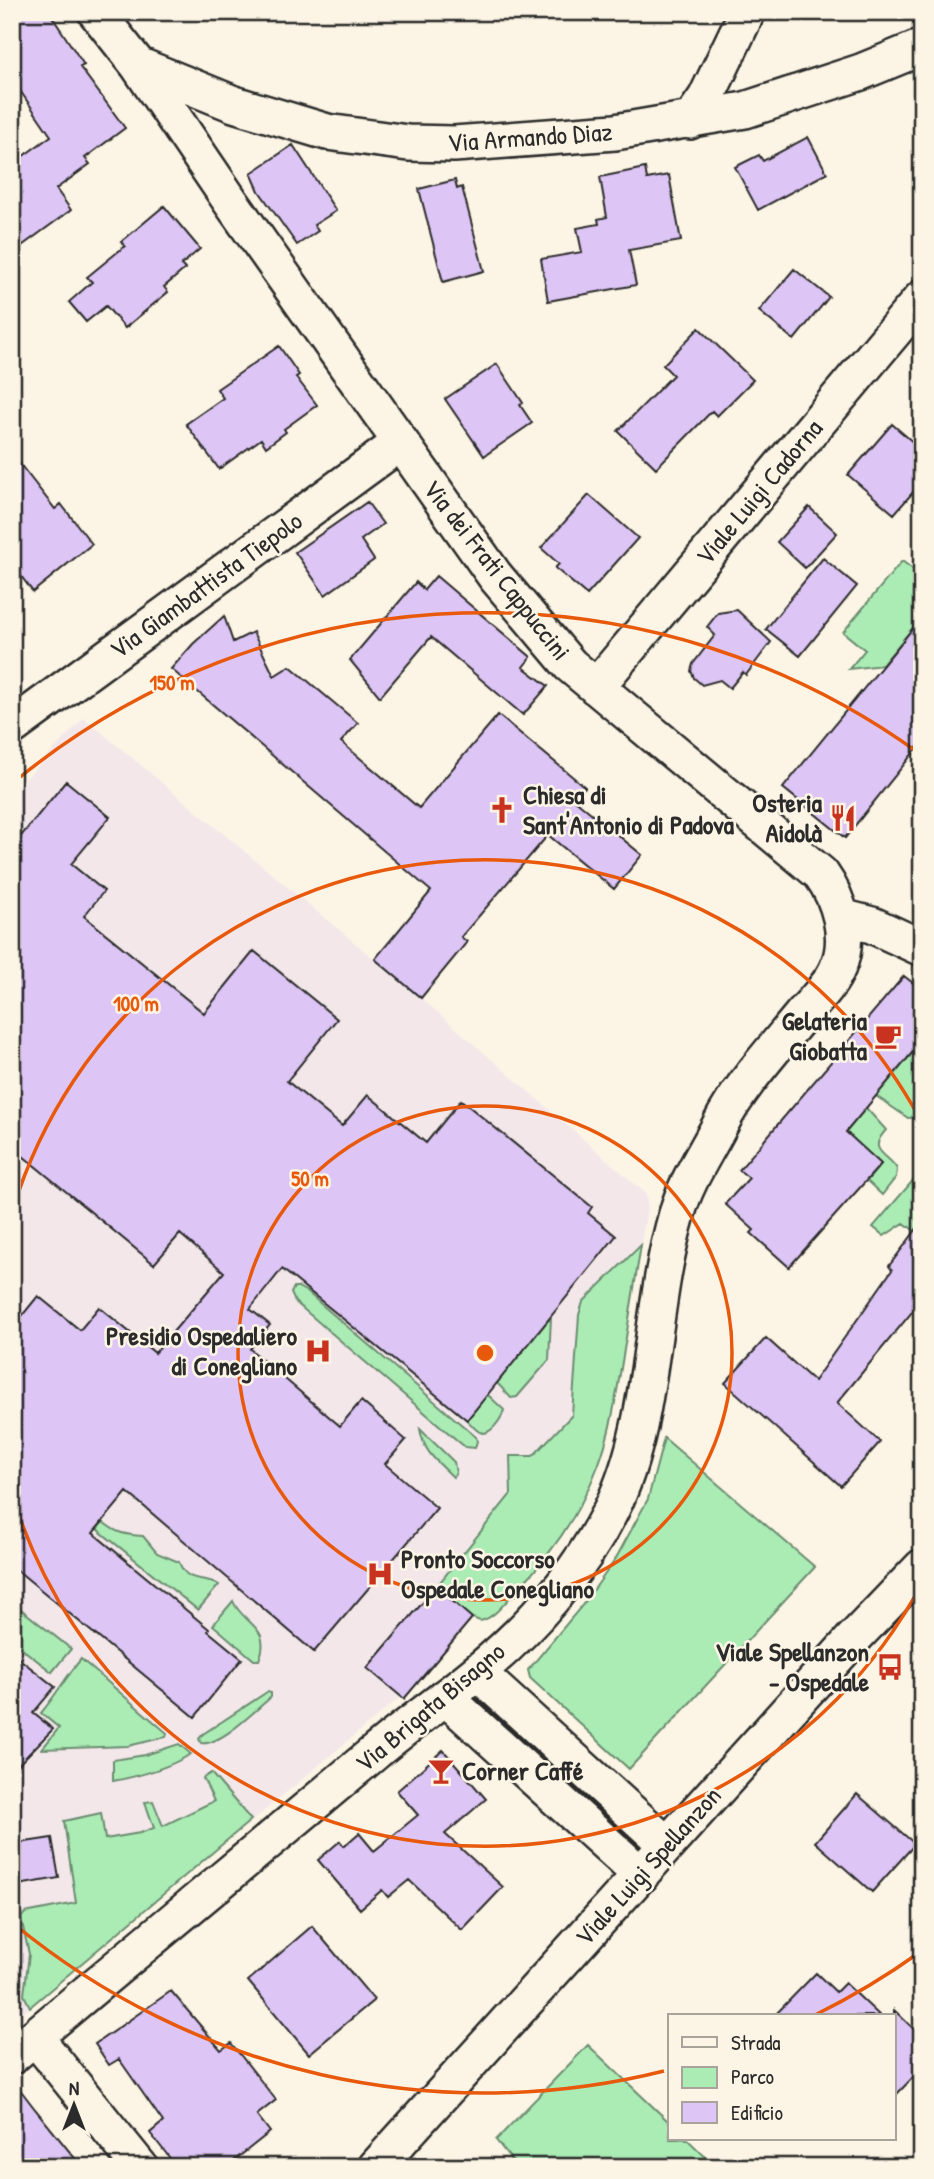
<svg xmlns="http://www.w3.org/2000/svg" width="934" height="2179" viewBox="0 0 934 2179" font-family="'Patrick Hand',sans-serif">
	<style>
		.built { fill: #f3e7ea }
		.green { fill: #abecb5; stroke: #6b8c70; stroke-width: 2 }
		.building { fill: #ddc5f5; stroke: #2b2b2b; stroke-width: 2 }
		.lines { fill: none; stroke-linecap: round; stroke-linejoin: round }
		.minor-casing { stroke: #2b2b2b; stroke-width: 40 }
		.minor { stroke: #fcf5e5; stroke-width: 35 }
		.ring { fill: none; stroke: #e8590c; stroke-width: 3.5 }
		.labels { text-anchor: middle; stroke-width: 5; stroke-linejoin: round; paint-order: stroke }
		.street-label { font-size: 26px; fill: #2b2b2b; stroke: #fcf5e5 }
		.poi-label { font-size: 26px; font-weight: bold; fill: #2b2b2b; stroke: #fcf5e5; text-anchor: end }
		.centre { fill: #e8590c; stroke: #fcf5e5; stroke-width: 3.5 }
		.ring-label { font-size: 21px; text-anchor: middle; font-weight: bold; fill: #e8590c; stroke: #fcf5e5; stroke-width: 5; stroke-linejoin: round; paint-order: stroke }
	</style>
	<rect width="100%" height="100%" fill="#fcf5e5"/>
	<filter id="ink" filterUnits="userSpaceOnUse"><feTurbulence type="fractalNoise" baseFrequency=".0143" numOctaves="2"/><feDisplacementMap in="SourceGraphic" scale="14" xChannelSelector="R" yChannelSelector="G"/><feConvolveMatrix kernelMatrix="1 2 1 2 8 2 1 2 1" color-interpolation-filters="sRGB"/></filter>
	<g filter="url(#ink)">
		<path class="built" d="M84,718L421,998L644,1192L647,1198V1208L614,1409L607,1440L598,1466L579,1507L547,1557L490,1618L480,1621L472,1618L417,1683L12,2022V793Z"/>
		<path class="green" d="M902,561L922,576V617L882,665L849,669L865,650L843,632Z
			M915,1050L922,1056V1117L908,1118L876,1096Z
			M866,1108L886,1130C866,1152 888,1153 897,1169L896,1177L882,1195L867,1181L881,1164L846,1132Z
			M922,1170V1222L915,1231L904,1223L884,1236L873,1227Z
			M641,1245C635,1284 628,1323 622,1362C616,1397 611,1432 598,1466C580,1513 551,1555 516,1591C506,1601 494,1619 480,1621L472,1618L436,1587L511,1494L510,1456H533L572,1415L579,1315L583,1302Z
			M294,1287H298L307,1292L476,1437L477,1441L475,1448L465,1447L295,1302L291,1293Z
			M551,1317L549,1360L517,1397L511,1398L497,1383Z
			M487,1394L504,1410C502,1418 490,1437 480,1432C475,1430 470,1423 467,1420Z
			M420,1429L454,1462L456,1473L453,1477C436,1460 424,1453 420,1429Z
			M664,1438L815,1567L629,1769L530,1678L528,1670L585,1602L615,1560L648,1499Z
			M103,1522C116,1533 125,1535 143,1536L157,1553L179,1562C188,1586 203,1574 219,1585L198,1610L97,1529Z
			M233,1601C242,1624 273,1626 259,1660H254L213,1625Z
			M12,1602L71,1649L52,1672L12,1641Z
			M81,1659L167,1733L166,1737L128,1746L42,1749L59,1728L41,1713C56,1695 66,1677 81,1659Z
			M267,1692L271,1693V1697C257,1709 219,1747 201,1743L199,1739L203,1734Z
			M494,1709L615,1817L608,1825L489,1714Z
			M179,1744L191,1754C168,1768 140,1776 113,1781V1760L145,1755Z
			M211,1773L251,1820L30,2007L24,1995L29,1954L21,1918L25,1913L76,1903L64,1821L101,1813L105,1839L140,1833L154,1828L145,1802L153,1801L163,1826L214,1801L203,1778Z
			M588,2045L670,2123V2139H687L716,2167H517L496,2140Z"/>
		<path class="building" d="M12,12H49L84,65L80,67L125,128L85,158L90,164L56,189L71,210L12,253V164L51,136L12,79Z
			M808,137L827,173L758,210L735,167L759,155L763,161Z
			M293,145L336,211L314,225L318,231L297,245L259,191L251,173Z
			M645,168L647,179L669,175L681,241L629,250L636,285L548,301L541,259L582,252L577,228L599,224L598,219L607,217L600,177Z
			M455,180L457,189L462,187L484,271L443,282L419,189Z
			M164,206L200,249L181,265L185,269L164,287L168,292L125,328L106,306L86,322L69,302L92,282L87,277L125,246L121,242Z
			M794,269L829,297L794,340L759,311Z
			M699,328L753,380L717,416L712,411L656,468L618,431L673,375L663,365Z
			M279,346L299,375L296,377L317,405L284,429L286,432L266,447L261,439L219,469L186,424L223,398L217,389Z
			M497,364L523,403L520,405L532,423L484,456L445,399Z
			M892,424L922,450V482L894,514L848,475Z
			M12,454L55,509L61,504L92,544L33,592L12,564Z
			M589,495L638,538L587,595L555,568L559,564L541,548Z
			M367,502L383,524L361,540L374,560L325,595L295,552Z
			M809,507L837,533L805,568L777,542Z
			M823,558L857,586L800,656L766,629Z
			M436,576L531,657L523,667L548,686L523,715L431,637L380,697L350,660L416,582L424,590Z
			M737,610L771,642L746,675L743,672L730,688L720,680L702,685L694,678L691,671L693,664L715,635L707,627L718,613Z
			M224,616L233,642L253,632L274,676L290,666L358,723L341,742L419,808L498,715L585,787L574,799L642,855L614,889L548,835L461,937L467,942L421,998L375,959L431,891L171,669L193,644Z
			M922,617V742L845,838L783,788Z
			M66,781L110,817L71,864L104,891L84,916L204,1013L254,951L337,1019L287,1081L342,1126L368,1095L426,1143L461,1100L592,1207L588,1213L616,1236L467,1420L282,1269L250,1309L270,1325L250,1349L340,1426L361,1401L406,1440L385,1464L437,1508L314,1652L127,1492L93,1533L209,1629L208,1631L242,1659L195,1717L12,1566V1328L38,1296L80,1330L99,1307L155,1353L224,1272L180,1234L154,1264L12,1147V847Z
			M904,976L922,990V1041L846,1132L881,1164L789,1267L751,1233L754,1230L725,1204L749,1178L739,1170Z
			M922,1222V1300L837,1403L880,1442L841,1486L725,1383L766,1338L814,1381L892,1270L889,1266Z
			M436,1587L472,1618L404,1699L367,1668Z
			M12,1653L55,1687L33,1713L53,1729L12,1771Z
			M443,1750L486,1799L445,1834L503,1887L462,1930L409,1880L388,1897L382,1890L360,1909L318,1860L340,1841L344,1846L359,1833L374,1851L418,1815L397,1791Z
			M857,1794L915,1844L872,1892L815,1842Z
			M52,1838L59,1878L12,1886V1844Z
			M312,1926L374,2000L309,2054L248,1981Z
			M816,1973L836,1992L845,1983L880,2016H774Z
			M171,1991L221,2050L231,2043L276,2100L257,2115L270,2132L226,2167H177L150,2133L163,2122L119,2059L109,2065L95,2044Z
			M894,2010L922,2037V2068L894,2097Z
			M12,2079L35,2109L82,2167H12Z"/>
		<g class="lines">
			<defs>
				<path id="minor" d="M138,65L234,104L327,132L408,143L454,144L615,132L745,110L861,72L922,47
					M690,121L706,98L747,12
					M596,687L922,298
					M12,727L400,443
					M841,917L872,925L922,948
					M477,1672L667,1845
					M445,1697L641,1875
					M35,2037L140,2167
					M12,2056C132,1954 254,1854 374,1753C407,1725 442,1701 476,1673C530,1629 579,1573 611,1510C655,1421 649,1309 677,1214C685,1183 705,1154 720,1125C739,1087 774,1049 801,1016C814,1001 831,985 838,967C851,937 839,899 821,874L570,665L495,576L231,202L138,65L96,12
					M376,2167L854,1638L922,1567"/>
			</defs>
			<use href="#minor" class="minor-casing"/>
			<use href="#minor" class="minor"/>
		</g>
	</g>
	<g class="ring">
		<circle cx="485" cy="1353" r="247"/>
		<path d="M921 1585A494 494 0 0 1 13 1497M13 1209A494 494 0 0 1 921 1121"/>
		<path d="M920 1952A740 740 0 0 1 815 2015M664 2071A740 740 0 0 1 14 1924M14 782A740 740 0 0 1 920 754"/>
	</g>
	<defs>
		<symbol id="church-bare" viewBox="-9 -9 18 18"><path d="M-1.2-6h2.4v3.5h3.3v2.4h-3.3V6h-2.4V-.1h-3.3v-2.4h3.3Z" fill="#c8321e" stroke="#fcf5e5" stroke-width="2.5" paint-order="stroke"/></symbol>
		<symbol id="restaurant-bare" viewBox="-9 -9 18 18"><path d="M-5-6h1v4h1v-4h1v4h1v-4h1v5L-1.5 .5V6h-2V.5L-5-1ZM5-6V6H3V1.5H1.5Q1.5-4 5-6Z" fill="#c8321e" stroke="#fcf5e5" stroke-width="2.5" paint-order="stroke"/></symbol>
		<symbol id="cafe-bare" viewBox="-9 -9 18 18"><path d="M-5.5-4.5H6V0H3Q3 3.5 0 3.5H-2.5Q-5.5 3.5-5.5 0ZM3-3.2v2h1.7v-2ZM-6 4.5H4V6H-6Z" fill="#c8321e" stroke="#fcf5e5" stroke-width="2.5" paint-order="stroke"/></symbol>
		<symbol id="hospital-bare" viewBox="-9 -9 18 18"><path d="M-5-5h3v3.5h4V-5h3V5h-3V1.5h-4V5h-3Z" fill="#c8321e" stroke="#fcf5e5" stroke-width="2.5" paint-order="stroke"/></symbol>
		<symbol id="bus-bare" viewBox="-9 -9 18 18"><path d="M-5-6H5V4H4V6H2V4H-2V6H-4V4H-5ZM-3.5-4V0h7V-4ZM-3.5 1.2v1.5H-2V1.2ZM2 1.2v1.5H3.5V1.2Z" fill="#c8321e" stroke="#fcf5e5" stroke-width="2.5" paint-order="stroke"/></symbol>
		<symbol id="bar-bare" viewBox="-9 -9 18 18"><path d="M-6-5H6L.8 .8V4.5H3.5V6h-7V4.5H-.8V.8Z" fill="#c8321e" stroke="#fcf5e5" stroke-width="2.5" paint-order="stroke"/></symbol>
	</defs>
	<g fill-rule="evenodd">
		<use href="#church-bare" x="483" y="791" width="38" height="38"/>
		<use href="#restaurant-bare" x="824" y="799" width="38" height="38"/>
		<use href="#cafe-bare" x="869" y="1017" width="38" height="38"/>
		<use href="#hospital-bare" x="299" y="1332" width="38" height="38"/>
		<use href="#hospital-bare" x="361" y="1555" width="38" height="38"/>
		<use href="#bus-bare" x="871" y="1648" width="38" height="38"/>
		<use href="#bar-bare" x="422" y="1752" width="38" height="38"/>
	</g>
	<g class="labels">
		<g class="street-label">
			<text transform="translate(530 137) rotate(-4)" y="9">Via Armando Diaz</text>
			<text transform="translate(759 492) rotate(-50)" y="9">Viale Luigi Cadorna</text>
			<text transform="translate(497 570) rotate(52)" y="9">Via dei Frati Cappuccini</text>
			<text transform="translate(206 585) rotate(-36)" y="9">Via Giambattista Tiepolo</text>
			<text transform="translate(430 1707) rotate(-40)" y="9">Via Brigata Bisagno</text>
			<text transform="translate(648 1866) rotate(-48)" y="9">Viale Luigi Spellanzon</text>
		</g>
		<g class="poi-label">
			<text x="523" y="804" text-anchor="start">Chiesa di<tspan x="523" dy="30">Sant'Antonio di Padova</tspan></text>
			<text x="822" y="812">Osteria<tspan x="822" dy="30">Aidolà</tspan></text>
			<text x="867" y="1030">Gelateria<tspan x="867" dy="30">Giobatta</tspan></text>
			<text x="297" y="1345">Presidio Ospedaliero<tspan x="297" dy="30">di Conegliano</tspan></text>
			<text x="401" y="1568" text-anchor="start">Pronto Soccorso<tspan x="401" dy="30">Ospedale Conegliano</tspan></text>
			<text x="869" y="1661">Viale Spellanzon<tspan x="869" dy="30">- Ospedale</tspan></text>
			<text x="462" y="1780" text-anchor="start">Corner Caffé</text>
		</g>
	</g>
	<circle cx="485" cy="1353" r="10" class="centre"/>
	<g class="ring-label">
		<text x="172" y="690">150 m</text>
		<text x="136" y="1011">100 m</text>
		<text x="310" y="1186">50 m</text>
	</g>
	<rect width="934" height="2179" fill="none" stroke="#fcf5e5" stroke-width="42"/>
	<rect x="21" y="21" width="892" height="2137" fill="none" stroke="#2b2b2b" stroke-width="2.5" filter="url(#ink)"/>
	<rect x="668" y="2014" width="228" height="126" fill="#fcf5e5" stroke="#a8a49b" stroke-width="2"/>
	<rect x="682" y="2037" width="35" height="10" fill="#fcf5e5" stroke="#a8a49b" stroke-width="2"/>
	<text x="731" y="2050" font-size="21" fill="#2b2b2b">Strada</text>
	<rect x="682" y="2067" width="35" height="21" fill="#abecb5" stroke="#a8a49b" stroke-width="2"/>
	<text x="731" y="2084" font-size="21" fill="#2b2b2b">Parco</text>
	<rect x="682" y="2102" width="35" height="21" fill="#ddc5f5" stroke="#a8a49b" stroke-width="2"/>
	<text x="731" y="2120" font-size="21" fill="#2b2b2b">Edificio</text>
	<g transform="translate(74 2105)" stroke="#fcf5e5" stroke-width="5" paint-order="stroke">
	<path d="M0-5L12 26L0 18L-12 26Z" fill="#2b2b2b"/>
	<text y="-10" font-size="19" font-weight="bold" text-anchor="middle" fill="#2b2b2b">N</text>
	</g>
</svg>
